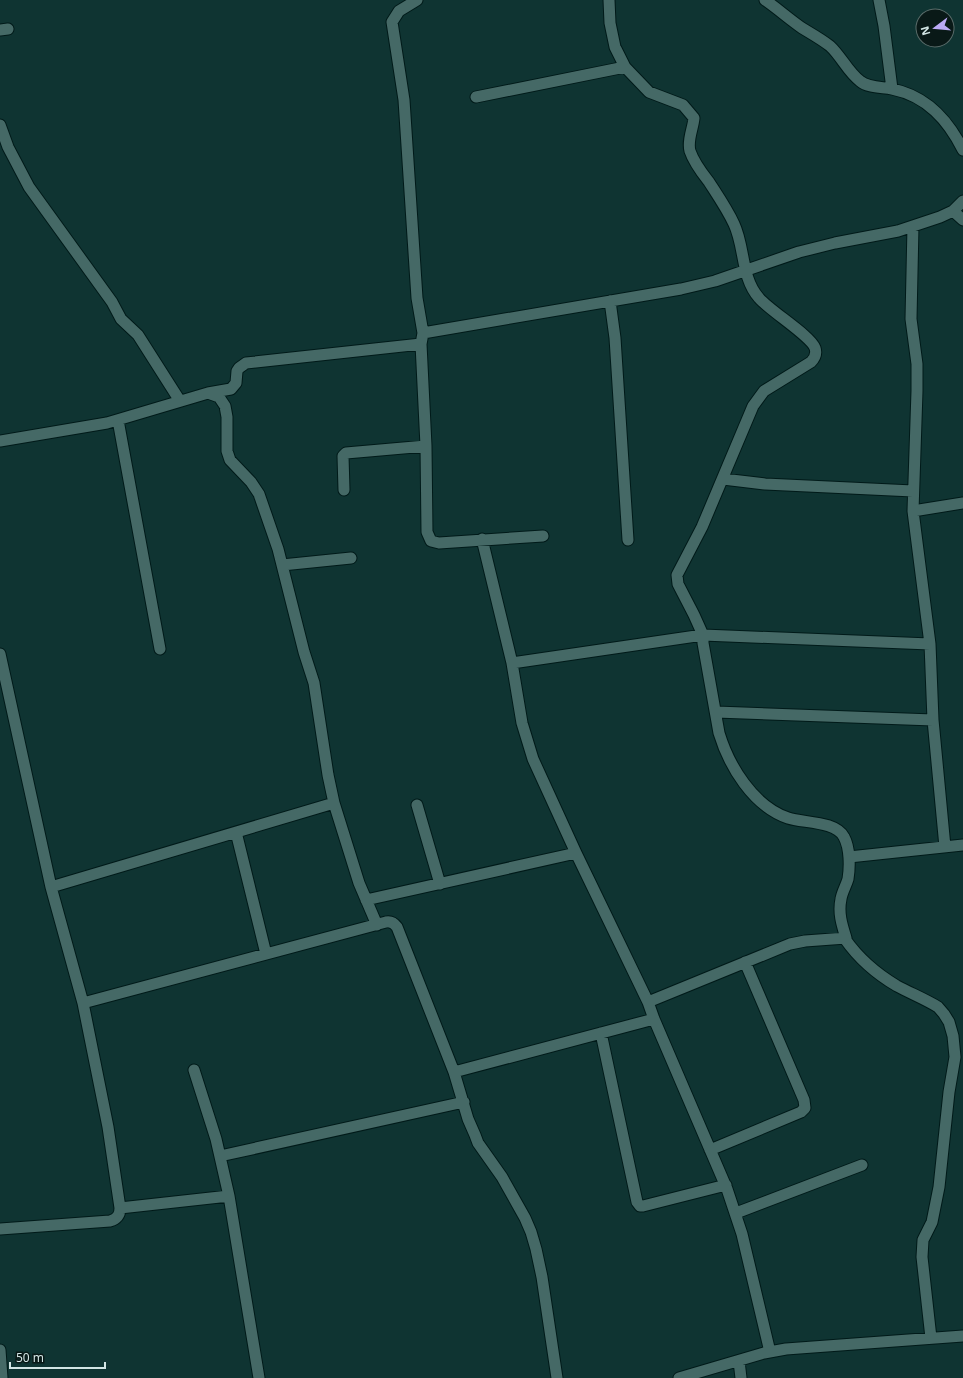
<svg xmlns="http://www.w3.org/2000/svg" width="963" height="1378" viewBox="0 0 963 1378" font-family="'Noto Sans',sans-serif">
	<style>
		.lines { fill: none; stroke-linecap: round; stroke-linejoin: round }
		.street-casing { stroke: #001a19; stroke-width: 13 }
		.street { stroke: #456966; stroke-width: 11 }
	</style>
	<rect width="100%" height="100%" fill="#0f3432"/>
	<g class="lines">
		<defs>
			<path id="street" d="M417,0L399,11L392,22L404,100L417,298L423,333L421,344L426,446L427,532L431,541L439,543L543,536
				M609,0L610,23L615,47L625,67L649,92L683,105L694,118C693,129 687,140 690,151C694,163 702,173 709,182C718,196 727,209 734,224C745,247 741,278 759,298C770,311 811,336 815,348C817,354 815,358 811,362L764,391L753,406L702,527L677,575L678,584L694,615L703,635V643L719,733C729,766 753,806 788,818C803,823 836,821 844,837C850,848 850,867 848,879C846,886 842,892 841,899C838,913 842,925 846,938L845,939C859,959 875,973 897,986C910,993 925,999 938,1007L944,1014L949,1022L953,1036L955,1057L949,1092L939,1187L932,1222L923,1240L922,1257L931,1338
				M765,0C778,9 789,19 802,28C812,34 821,39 830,46C841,56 848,72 860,81C868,88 882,87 892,89C927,96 948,120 963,150
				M879,0L884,26L892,89
				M0,30L8,29
				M476,97L625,67
				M0,125L8,147L29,187L112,302L121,319L138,335L180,401
				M953,211L963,220
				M913,226L911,319L917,364V391L913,511L930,644L933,720L945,847
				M610,301L615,338L628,540
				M423,333L681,289L715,281L799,252L835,243L898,231L940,217L953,211L963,201
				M208,393L219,397L225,406L227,417V451L230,460L251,482L259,494L278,549L304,652L314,683L328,775L334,803L359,883L377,925
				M118,420L160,649
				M0,441L107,423L208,393L231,389L236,383L237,371L239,368L246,363L421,344
				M723,479L765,484L913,491
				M344,490L343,456L346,453L426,446
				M913,511L963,503
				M482,539L512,663L522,723L533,759L576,853L648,1002L654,1019L727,1189L742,1234L770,1352
				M282,565L351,558
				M0,654L51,887L83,1003L108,1127L120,1208C120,1215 117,1219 110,1221L0,1229
				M512,663L703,635L930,644
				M716,712L933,720
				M417,805L440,884
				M236,832L266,954
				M849,857L963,845
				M51,887L334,803
				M366,900L576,853
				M648,1002L790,944L805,941L846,938
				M83,1003L386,922C391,921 394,923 397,927L454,1072L468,1119L475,1135L478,1143L502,1177L525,1218L531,1232L536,1249L542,1277L557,1378
				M601,1033L637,1202L640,1206H643L726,1185
				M194,1070L216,1139L229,1196L259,1378
				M454,1072L654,1019
				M710,1150L801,1112L805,1108L804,1100L745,962
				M220,1156L464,1102
				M120,1208L229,1196
				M736,1213L862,1165
				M0,1350L2,1378
				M739,1361L741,1378
				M679,1378L764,1353L786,1349L963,1336"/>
		</defs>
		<use href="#street" class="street-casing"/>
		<use href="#street" class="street"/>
	</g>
	<g transform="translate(935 28) rotate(254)"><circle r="19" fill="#091917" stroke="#596b69"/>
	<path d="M0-3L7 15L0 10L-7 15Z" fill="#baaaf6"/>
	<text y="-6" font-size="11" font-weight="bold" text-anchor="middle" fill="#d2e5e4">N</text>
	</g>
	<path d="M10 1362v6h95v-6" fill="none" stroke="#d2e5e4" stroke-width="2"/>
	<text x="16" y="1362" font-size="12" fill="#d2e5e4" stroke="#091917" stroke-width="3" paint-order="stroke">50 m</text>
</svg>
